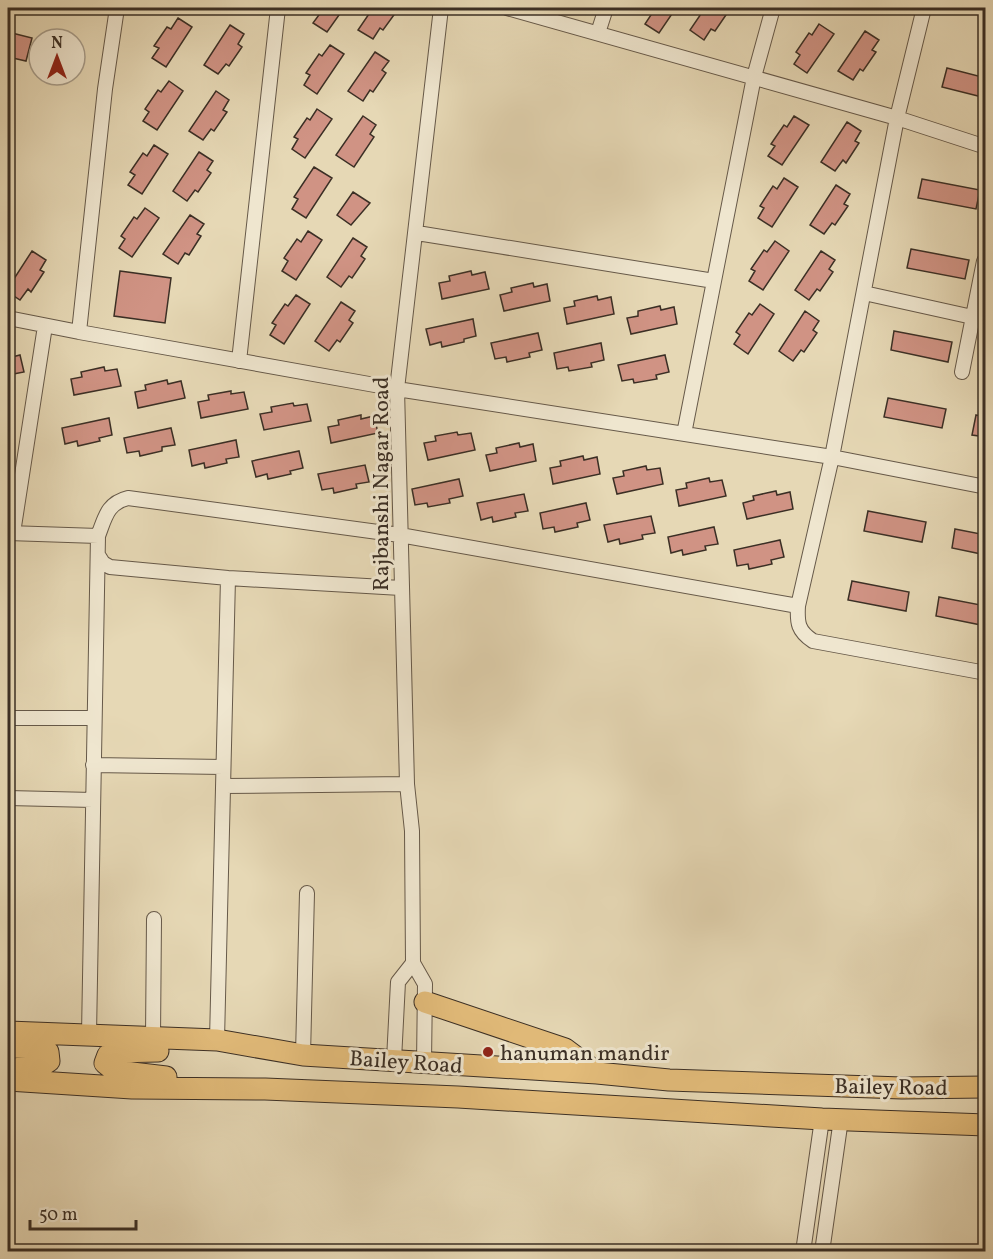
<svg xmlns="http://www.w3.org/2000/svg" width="993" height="1259" viewBox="0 0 993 1259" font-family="Vollkorn,serif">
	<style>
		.building { fill: #d09384; stroke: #3b2f25; stroke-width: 1.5 }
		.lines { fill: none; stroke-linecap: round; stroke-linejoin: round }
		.minor-casing { stroke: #665949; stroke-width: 16 }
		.highway-casing { stroke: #3b2f25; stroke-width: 23 }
		.minor { stroke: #efe6cf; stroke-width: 14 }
		.highway { stroke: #e3bc7a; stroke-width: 21 }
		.poi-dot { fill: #8f2418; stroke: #efe6cf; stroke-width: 2 }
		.labels { text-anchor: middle; stroke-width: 6; stroke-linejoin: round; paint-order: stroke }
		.street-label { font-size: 22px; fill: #3b2f25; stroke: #efe6cf }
		.poi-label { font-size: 22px; fill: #3b2f25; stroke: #efe6cf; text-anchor: start }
	</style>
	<rect width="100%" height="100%" fill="#e6d8b5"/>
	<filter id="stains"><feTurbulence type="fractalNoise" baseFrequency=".00333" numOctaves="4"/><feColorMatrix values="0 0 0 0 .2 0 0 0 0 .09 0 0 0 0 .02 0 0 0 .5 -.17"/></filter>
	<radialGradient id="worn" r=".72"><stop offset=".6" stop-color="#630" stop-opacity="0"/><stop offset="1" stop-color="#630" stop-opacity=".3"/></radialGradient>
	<path class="building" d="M324,8H344L327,32L313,23Z
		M373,8H399L383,30L380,28L373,39L358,30Z
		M641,8H676L659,33L645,24L651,15Z
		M705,8H720L728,12L715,31L711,29L704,40L690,30Z
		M178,18L192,27L166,67L152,58L159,48L154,46L167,27L171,29Z
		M819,24L834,34L807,73L794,64L800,55L796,52L809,33L812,35Z
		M230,25L244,34L238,44L242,47L229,66L226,64L218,74L204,65Z
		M865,31L879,40L872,50L876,52L863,71L860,69L853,80L838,71Z
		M8,32L32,38L26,61L8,57Z
		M330,45L344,54L317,94L304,85L310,75L306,73L319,54L322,56Z
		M375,52L389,61L382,70L386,73L373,92L370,90L363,101L348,91Z
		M947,68L986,78V98L942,87Z
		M169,81L183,91L157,130L143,121L149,112L145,109L158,90L161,92Z
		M216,91L229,100L223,110L227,112L214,131L211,129L203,140L189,131Z
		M317,109L332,119L305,158L292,149L298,139L294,137L307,118L310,120Z
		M363,116L376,125L370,134L374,137L354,167L336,155Z
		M794,116L809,125L782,165L768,156L775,146L771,144L784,125L787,127Z
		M847,122L861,131L855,141L859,143L846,163L843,160L835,171L821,162Z
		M154,145L168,154L142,194L128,185L135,175L130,172L143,153L147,156Z
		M199,152L213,161L207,170L211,173L198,192L195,190L187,201L173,191Z
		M314,167L332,178L306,218L292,209L298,199L294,197Z
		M784,178L798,187L772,227L758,218L764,208L760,206L773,186L777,189Z
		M922,179L980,190L976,209L918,198Z
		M836,185L850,194L844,204L848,206L835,225L832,223L824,234L810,225Z
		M353,192L370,203L351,225L337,215Z
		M145,208L159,218L132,257L119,248L125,239L121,236L134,217L137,219Z
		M190,215L204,224L197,234L201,236L189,255L185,253L178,264L163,254Z
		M308,231L322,240L296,280L282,271L288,261L284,258L297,239L301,242Z
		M353,238L367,247L361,256L365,259L352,278L349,276L341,287L327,277Z
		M775,241L789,251L763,290L749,281L755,271L751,269L764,250L767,252Z
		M911,249L969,260L965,279L907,268Z
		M32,251L46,260L40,270L44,272L31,292L28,289L20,300L8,292V288Z
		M821,251L835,260L829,269L833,272L820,291L817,289L809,300L795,290Z
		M120,271L171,278L165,323L114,316Z
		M471,271L472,275L485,272L489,289L442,299L439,283L450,281L449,276Z
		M533,283L534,287L547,284L550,301L504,311L500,295L512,292L511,288Z
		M296,295L310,304L284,344L270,335L276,325L272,323L285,304L288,306Z
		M597,296L598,300L611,297L614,314L567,324L564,308L575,306L574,301Z
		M341,302L355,311L349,320L353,323L340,342L337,340L329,351L315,341Z
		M760,304L774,314L748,354L734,344L740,335L736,332L749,313L752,315Z
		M660,306L661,310L674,307L677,324L631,334L627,318L638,316V311Z
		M805,311L819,321L813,330L817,333L804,352L801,350L793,361L779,351Z
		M473,319L476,336L464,339V342L442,347L441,342L430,345L426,329Z
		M894,331L952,342L948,362L891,350Z
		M538,333L542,350L529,353L530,357L507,362L506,357L495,359L491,343Z
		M601,343L604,360L591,363L592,367L569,371L568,367L557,369L554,353Z
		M20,355L24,372L8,375V358Z
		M665,355L669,372L656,375L657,379L634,383L633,379L622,381L618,365Z
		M104,367L105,371L117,369L121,386L74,395L71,379L82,377L81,372Z
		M167,380L168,384L181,381L185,398L138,408L135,392L146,390L145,385Z
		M231,391V394L244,392L248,409L201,418L198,402L209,400L208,395Z
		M888,398L946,409L942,428L884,417Z
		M293,403L294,406L307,404L311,421L264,430L260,414L272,412L271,407Z
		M361,415V419L374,416L378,433L331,443L328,427L339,425L338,420Z
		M976,415L986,417V437L972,435Z
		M109,418L112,435L99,438L100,441L78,446L77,441L65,444L62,428Z
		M171,428L175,445L162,447V451L140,456L139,451L127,453L124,438Z
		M457,432L458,435L471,433L475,450L428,460L424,443L436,441L435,436Z
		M236,440L239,457L226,459L227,463L205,468L204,463L192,466L189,450Z
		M519,443L520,447L533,444L536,461L490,471L486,455L497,453L496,448Z
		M299,451L303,468L290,471L291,474L268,479L267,474L256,477L252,461Z
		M583,456L584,460L597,457L600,474L553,484L550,468L561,466L560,461Z
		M365,465L369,482L356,484L357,488L334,493L333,488L322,490L318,474Z
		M646,466L647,470L660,468L663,484L617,494L613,478L624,476L623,471Z
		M709,478L710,482L722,480L726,496L679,506L676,490L687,488L686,483Z
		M459,479L463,496L449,499L450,503L428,507L427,503L415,505L412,489Z
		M776,491L777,495L790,492L793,509L747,519L743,503L754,500L753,496Z
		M524,494L528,511L515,513L516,517L493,522L492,517L481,520L477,503Z
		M586,503L590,520L577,523L578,527L555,532L554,527L543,529L540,513Z
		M868,511L926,522L922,542L864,531Z
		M651,516L655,533L642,535L643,539L620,544L619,539L608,542L604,525Z
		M714,527L718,544L705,546L706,550L683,555L682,550L671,553L668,537Z
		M955,529L986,535V555L952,548Z
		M780,540L784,557L771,560L772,564L749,569L748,564L737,566L734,550Z
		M852,581L909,592L906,611L848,600Z
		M939,597L986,606V626L936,616Z"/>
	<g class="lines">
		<defs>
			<path id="minor" d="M117,8L105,89L79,332L397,389L832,457L986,487
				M507,8L897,118L986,147
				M598,33L606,8
				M417,233L714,281
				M864,293L986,320
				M8,318L79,332
				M239,361L278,8
				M962,372L984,261
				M684,434L754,77L773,8
				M8,533L98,536
				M13,533L45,326
				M98,555L103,563L110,567L228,578L401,588
				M798,606L832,457L897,118L924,8
				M8,718H94
				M93,765L223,767
				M223,786L407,784
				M8,798L93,800
				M89,1034L98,536C105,518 107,503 128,498L400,535L798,606C797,623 798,631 813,641L986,673
				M153,1037L154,919
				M217,1040L228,578
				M303,1055L307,893
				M394,1060L398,982L413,963
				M424,1063L425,984L413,963L412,831L407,784L397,389L441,8
				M803,1252L822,1119
				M822,1252L841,1119"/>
			<path id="highway" d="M425,1002L565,1049L597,1073
				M8,1032L217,1040L303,1055L597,1073L669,1080L902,1088L986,1087
				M158,1051L114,1052L108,1055L105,1063L115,1071L166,1077
				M8,1070L43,1065L49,1061L48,1052L41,1048L11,1047
				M8,1080L132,1088L265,1089L458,1097L822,1119L986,1125"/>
		</defs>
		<use href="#minor" class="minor-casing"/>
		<use href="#highway" class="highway-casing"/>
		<use href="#minor" class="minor"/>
		<use href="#highway" class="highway"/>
	</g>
	<circle class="poi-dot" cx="488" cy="1052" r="6"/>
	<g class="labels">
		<g class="street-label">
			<text transform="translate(380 484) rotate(-90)" y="8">Rajbanshi Nagar Road</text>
			<text transform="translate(406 1061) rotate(4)" y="8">Bailey Road</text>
			<text transform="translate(891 1086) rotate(1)" y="8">Bailey Road</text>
		</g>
		<g class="poi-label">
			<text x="500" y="1060">hanuman mandir</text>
		</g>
	</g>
	<rect width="993" height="1259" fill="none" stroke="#e6d8b5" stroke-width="30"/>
	<rect x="9" y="9" width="975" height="1241" fill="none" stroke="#3b2f25" stroke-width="3"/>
	<rect x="15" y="15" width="963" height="1229" fill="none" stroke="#3b2f25" stroke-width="1.5"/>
	<g transform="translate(57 57)"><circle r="28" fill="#efe6cf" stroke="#a79d8b" stroke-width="1.5"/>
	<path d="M0-4.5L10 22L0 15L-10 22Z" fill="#8f2418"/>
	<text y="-9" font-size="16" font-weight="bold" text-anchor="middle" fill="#3b2f25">N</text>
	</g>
	<path d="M30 1220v9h106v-9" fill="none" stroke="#3b2f25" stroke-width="3"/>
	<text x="39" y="1220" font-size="18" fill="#3b2f25" stroke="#efe6cf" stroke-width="4.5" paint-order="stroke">50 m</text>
	<rect width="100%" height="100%" filter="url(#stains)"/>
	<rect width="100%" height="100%" fill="url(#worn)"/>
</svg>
